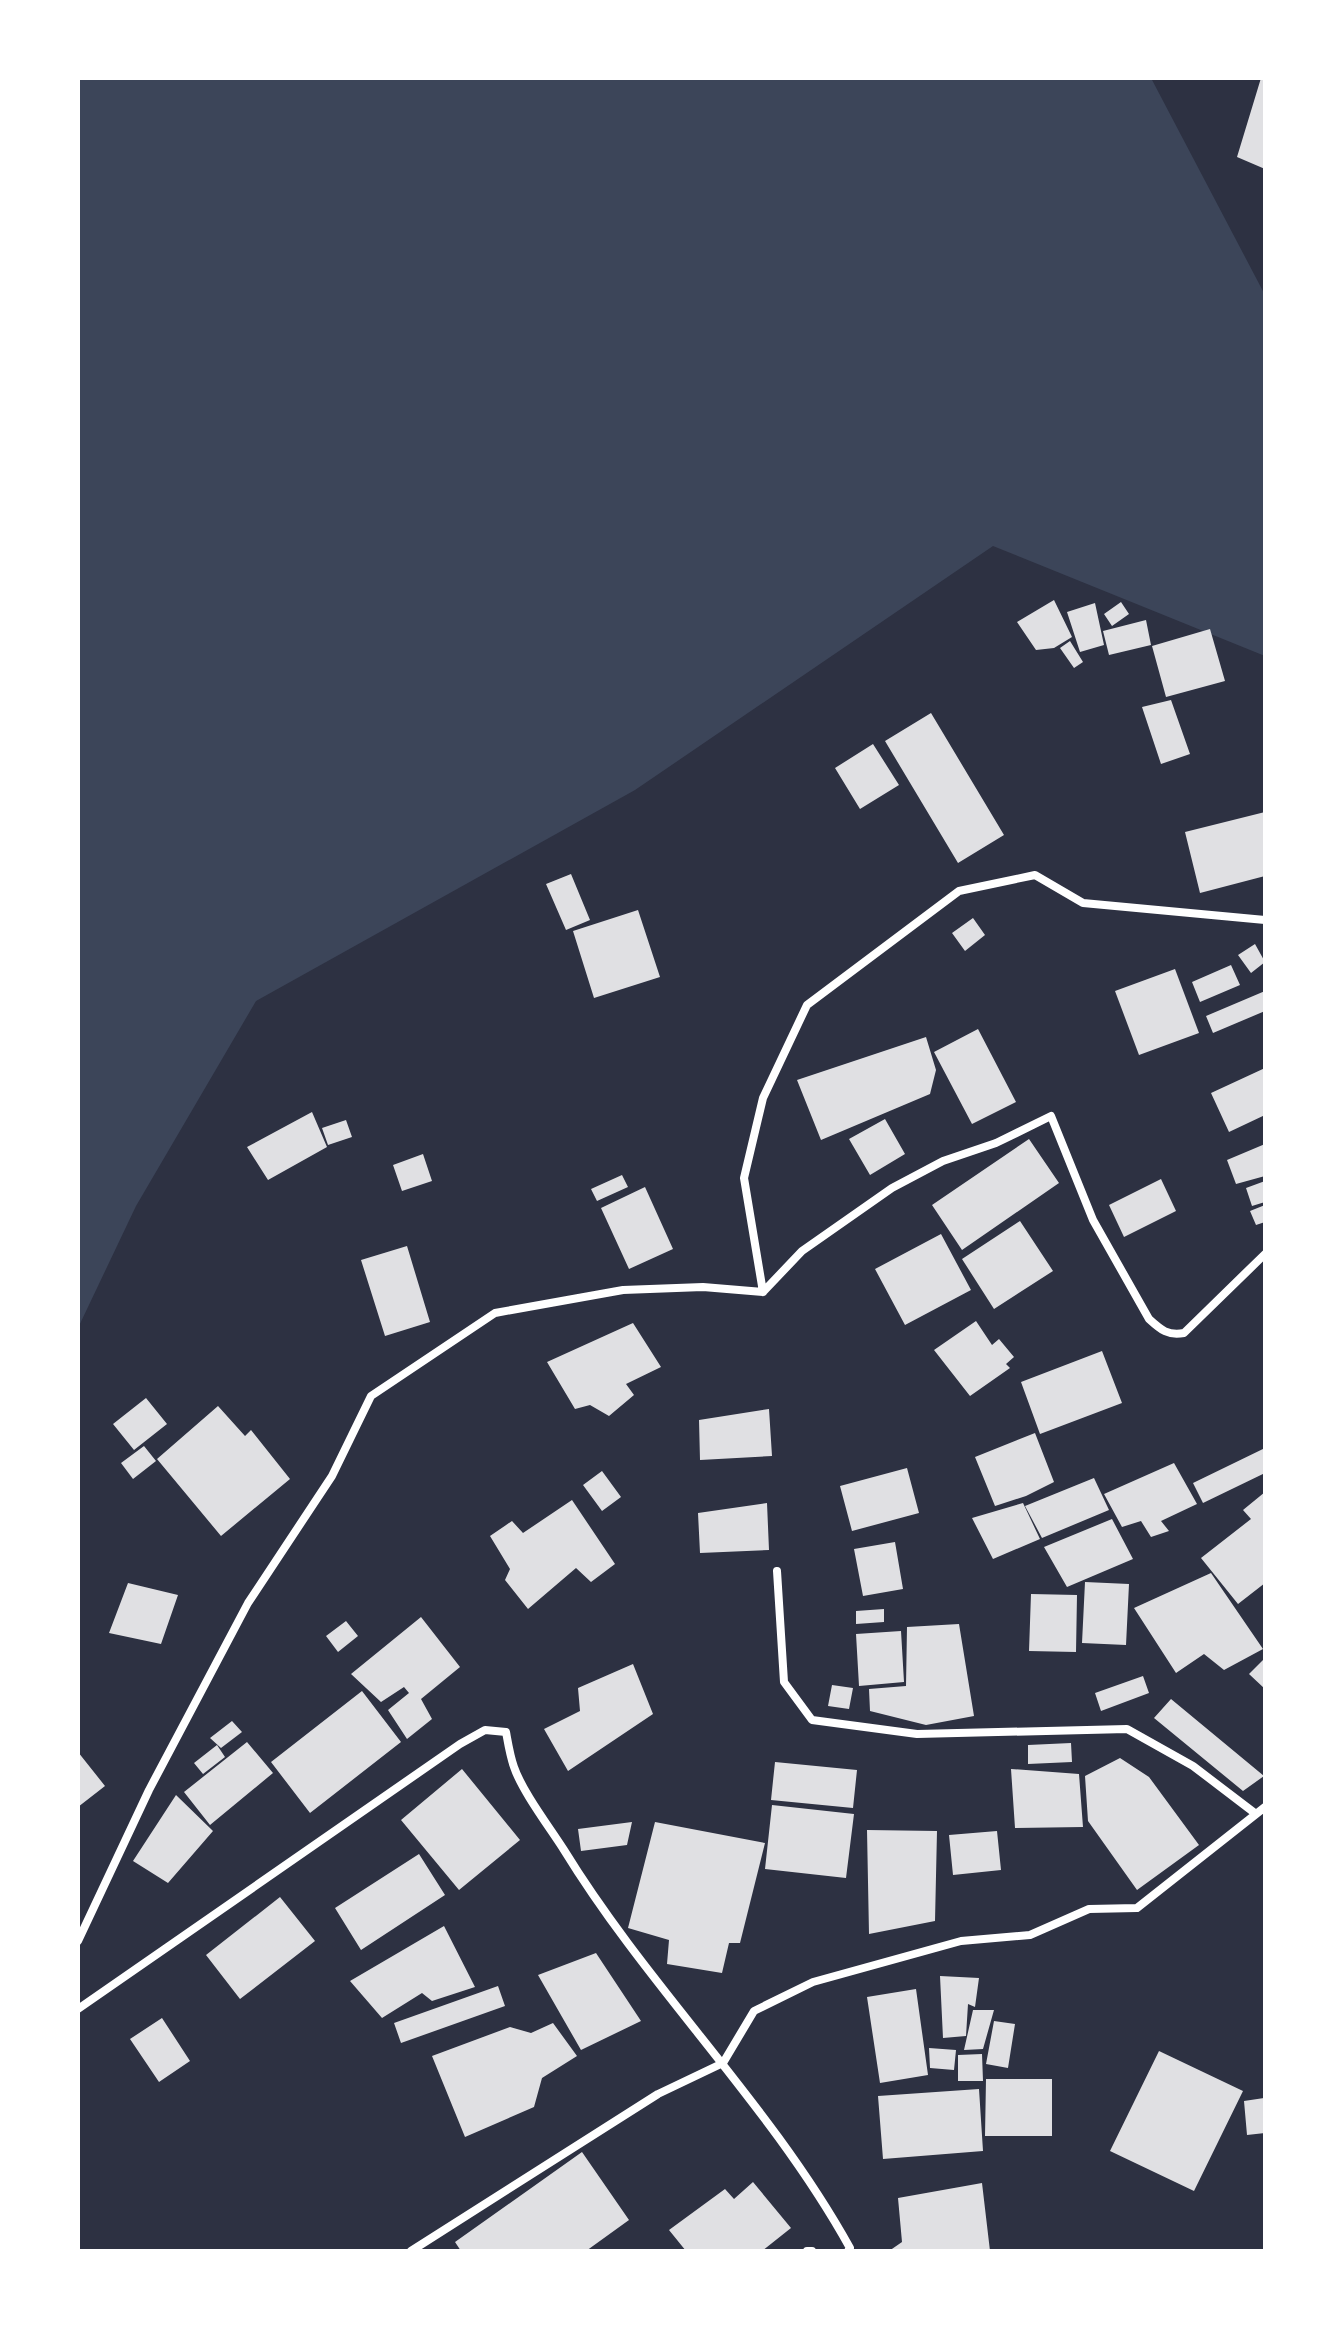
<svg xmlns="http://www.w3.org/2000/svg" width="1343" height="2329" viewBox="0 0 1343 2329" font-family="'Crimson Pro',serif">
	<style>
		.green { fill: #3c4559 }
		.building { fill: #e0e0e3 }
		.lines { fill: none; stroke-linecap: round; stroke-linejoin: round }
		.minor { stroke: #fff; stroke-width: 8 }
	</style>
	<rect width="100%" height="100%" fill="#2d3142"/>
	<path class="green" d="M78,78H1151L1265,295V656L993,546L635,790L256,1001L136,1206L78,1328Z"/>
	<path class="building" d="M1261,78H1265V169L1237,157Z
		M1054,600L1072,637L1054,648L1036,650L1017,622Z
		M1121,602L1129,614L1112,626L1104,614Z
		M1095,603L1104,645L1080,652L1067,612Z
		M1146,620L1151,645L1109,655L1103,631Z
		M1210,629L1225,681L1166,697L1152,646Z
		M1070,641L1083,662L1074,668L1060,648Z
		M1171,700L1190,754L1161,764L1142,707Z
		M931,713L1004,835L958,863L885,741Z
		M873,744L899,785L860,809L835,768Z
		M1265,812V876L1200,893L1185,832Z
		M571,874L590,920L566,930L546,884Z
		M638,910L660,977L594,998L573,931Z
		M973,918L985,935L965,951L952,933Z
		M1255,944L1265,962L1251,973L1238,955Z
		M1231,965L1240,985L1200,1002L1192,982Z
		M1175,969L1199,1033L1139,1055L1115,991Z
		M1265,991V1011L1213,1033L1206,1016Z
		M978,1029L1016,1102L972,1124L934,1052Z
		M926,1037L936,1070L930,1094L821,1140L797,1080Z
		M1265,1068V1115L1229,1132L1211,1093Z
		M312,1112L327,1147L268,1180L247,1147Z
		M885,1119L905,1154L870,1175L849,1139Z
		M346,1120L352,1137L328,1145L322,1128Z
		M1029,1139L1059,1183L962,1250L932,1205Z
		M1265,1144V1176L1236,1184L1227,1160Z
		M423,1154L432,1181L402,1191L393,1165Z
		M622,1175L628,1187L597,1201L591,1189Z
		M1161,1179L1176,1211L1124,1237L1109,1205Z
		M1265,1181V1202L1252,1206L1246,1188Z
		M645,1187L673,1249L629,1269L601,1208Z
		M1265,1205V1222L1256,1225L1250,1211Z
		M1020,1221L1053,1271L994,1309L962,1259Z
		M941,1234L971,1290L905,1325L875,1269Z
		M407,1246L430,1322L385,1336L361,1260Z
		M976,1321L992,1345L999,1339L1014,1357L1006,1364L1010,1368L970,1396L934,1350Z
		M633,1323L661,1367L626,1384L634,1395L609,1416L590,1405L575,1409L547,1362Z
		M1102,1351L1122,1403L1040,1434L1021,1382Z
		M146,1398L167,1424L134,1450L113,1424Z
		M218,1406L245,1436L251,1430L290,1479L221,1536L157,1459Z
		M769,1409L772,1456L700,1460L699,1420Z
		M1035,1433L1054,1482L1026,1496L995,1506L975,1457Z
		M144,1446L156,1461L133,1479L121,1463Z
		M1265,1448V1473L1203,1503L1193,1483Z
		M1174,1463L1197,1504L1161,1521L1169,1531L1151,1537L1141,1521L1122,1527L1104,1494Z
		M907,1468L919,1513L852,1531L840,1486Z
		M602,1471L621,1497L602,1511L583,1485Z
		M1094,1478L1109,1510L1042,1538L1025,1506Z
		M1265,1492V1583L1238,1604L1201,1558L1251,1519L1243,1510Z
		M572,1500L615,1564L591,1582L576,1568L528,1609L505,1580L510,1569L490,1536L512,1521L523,1533Z
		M767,1503L769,1550L700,1553L698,1513Z
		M1023,1503L1040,1539L993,1559L972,1518Z
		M1112,1519L1133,1559L1067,1587L1044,1547Z
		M895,1542L903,1589L863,1596L854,1549Z
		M1211,1573L1263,1649L1224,1670L1204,1654L1176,1673L1134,1608Z
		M1085,1582L1129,1584L1126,1645L1082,1643Z
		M128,1583L178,1595L161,1644L109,1633Z
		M1031,1594L1077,1595L1076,1652L1029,1651Z
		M884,1609V1622L856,1624V1611Z
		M421,1617L460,1667L421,1699L432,1719L407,1739L388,1710L409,1693L404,1687L381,1702L351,1674Z
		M346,1621L358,1636L338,1652L326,1636Z
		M959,1624L974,1716L926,1725L870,1711L869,1689L906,1686L907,1627Z
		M901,1631L904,1682L859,1686L856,1634Z
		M1265,1658V1689L1249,1674Z
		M633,1664L653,1714L568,1771L544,1729L580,1711L578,1688Z
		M1143,1676L1149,1693L1101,1711L1095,1693Z
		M832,1685L853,1688L849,1709L828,1706Z
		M362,1691L401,1742L310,1813L271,1762Z
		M1171,1699L1264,1776L1243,1791L1154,1718Z
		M232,1721L242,1732L221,1748L210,1738Z
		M247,1742L273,1773L210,1825L184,1792Z
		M1071,1743L1072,1762L1028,1764V1745Z
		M217,1745L225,1757L203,1774L194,1763Z
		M78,1752L105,1786L78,1807Z
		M1120,1758L1149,1777L1199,1845L1137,1890L1088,1821L1085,1776Z
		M775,1762L857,1770L853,1808L771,1800Z
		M462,1769L520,1840L459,1890L401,1820Z
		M1011,1769L1079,1774L1083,1827L1015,1828Z
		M176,1795L213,1831L168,1883L133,1861Z
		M772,1805L854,1814L846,1878L765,1869Z
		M632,1822L627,1845L581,1851L578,1829Z
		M655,1822L765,1843L740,1943H729L722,1973L667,1964L669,1940L628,1928Z
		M867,1830L937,1831L935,1921L869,1934Z
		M997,1831L1001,1870L953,1875L949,1835Z
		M419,1854L445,1895L361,1950L335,1908Z
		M280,1897L315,1941L240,1999L206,1955Z
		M444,1926L475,1987L432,2001L422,1993L382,2018L350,1981Z
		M596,1953L641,2021L581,2050L538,1975Z
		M940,1976L979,1978L975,2007L968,2004L966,2036L943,2038Z
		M498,1986L505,2006L401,2043L394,2023Z
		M916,1989L928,2075L880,2083L867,1997Z
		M973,2010H994L983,2049L964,2050Z
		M162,2018L190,2061L159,2082L130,2039Z
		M994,2021L1015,2024L1008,2068L986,2064Z
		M553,2023L577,2056L542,2078L534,2107L465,2137L432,2056L510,2027L531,2033Z
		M929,2048L956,2050L954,2070L930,2068Z
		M1159,2051L1243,2091L1194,2191L1110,2151Z
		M982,2054L983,2081H958V2055Z
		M986,2079H1052V2136H985Z
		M979,2089L983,2151L883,2159L878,2096Z
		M1264,2098L1265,2133L1247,2135L1244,2101Z
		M582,2152L629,2220L586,2251H461L455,2242Z
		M753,2182L791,2228L762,2251H686L669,2230L725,2189L734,2199Z
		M982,2183L990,2251H889L902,2242L898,2198Z"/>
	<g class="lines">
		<path class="minor" d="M763,1292L744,1178L763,1098L807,1005L959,891L1035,875L1083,903L1265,920
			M763,1292L802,1251L892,1188L943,1161L996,1143L1051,1116L1093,1220L1149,1319C1161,1330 1168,1336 1184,1333L1265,1254
			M777,1571L784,1682L812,1720L917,1734L1127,1729L1193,1766L1256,1814
			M78,1941L149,1790L248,1603L332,1476L371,1396L495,1313L623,1290L703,1287L763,1292
			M78,2009L460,1744L485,1730L506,1732C508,1743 510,1756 514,1767C522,1791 550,1828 564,1850C650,1990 771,2105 850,2248L848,2251
			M411,2251L658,2094L723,2063L754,2011L813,1982L961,1941L1030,1935L1089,1909L1137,1908L1265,1807
			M807,2251H812"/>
	</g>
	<rect width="1343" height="2329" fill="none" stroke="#ffffff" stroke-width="160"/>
</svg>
